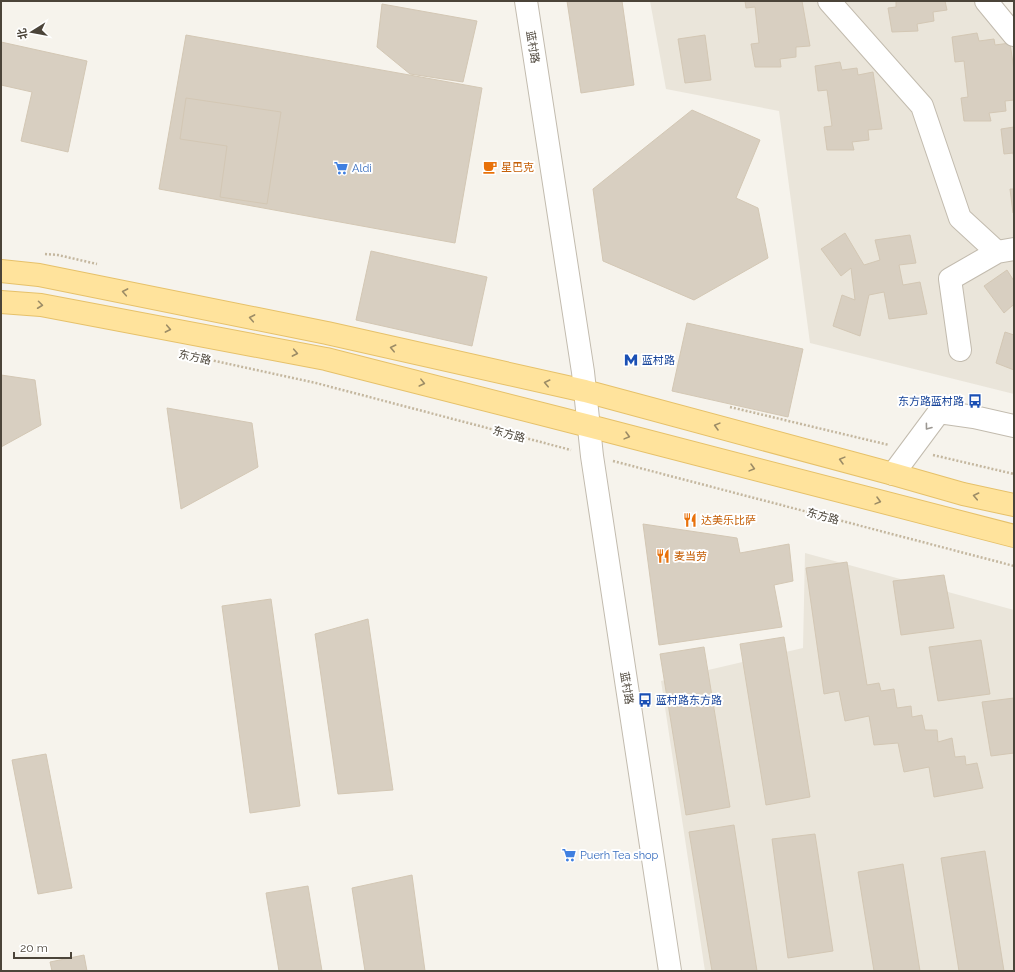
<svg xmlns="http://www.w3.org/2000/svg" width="1015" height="972" viewBox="0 0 1015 972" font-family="Raleway,'Noto Sans SC',sans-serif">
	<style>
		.residential { fill: #eae5da }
		.building { fill: #d8cfc1; stroke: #d3c7b4 }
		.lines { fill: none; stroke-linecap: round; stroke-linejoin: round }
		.minor-casing { stroke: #c2bbae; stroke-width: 24 }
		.major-casing { stroke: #e6c16a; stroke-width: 24 }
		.path { stroke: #c4b79f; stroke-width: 2.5; stroke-dasharray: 2 2; stroke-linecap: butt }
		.minor { stroke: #fff; stroke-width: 22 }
		.major { stroke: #ffe39c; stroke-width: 22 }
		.oneway { stroke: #9c8c66 }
		.oneway2 { stroke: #9c9892 }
		.labels { text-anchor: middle; stroke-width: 4; stroke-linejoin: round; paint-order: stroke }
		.street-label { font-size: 11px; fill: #4b4439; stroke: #fff }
		.food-label { font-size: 11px; fill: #c56008; stroke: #fff; text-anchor: start }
		.shop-label { font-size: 11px; fill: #366cbe; stroke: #fff; text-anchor: start }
		.transit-label { font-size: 11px; fill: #164399; stroke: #fff; text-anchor: start }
	</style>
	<rect width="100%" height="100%" fill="#f6f3ec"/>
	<path class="residential" d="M650,1H977L1014,44V394L810,343L779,111L666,89Z
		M805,553L1014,610V971H705L661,681L803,648Z"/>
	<path class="building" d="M567,1H622L634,85L581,93Z
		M745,1H802L810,46L796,47V57L780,59L781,67H755L751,44L759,43L755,7L746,8Z
		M896,1H945L947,10L933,12L934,21L917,24L918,31L892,32L888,8L896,7Z
		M382,4L477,21L463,82L410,74L377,47Z
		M977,33L979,41L994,39L995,45L1010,43L1014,70V100L1005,101L1006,111L989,113L991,121H964L961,98L968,97L964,61L955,62L952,37Z
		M186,35L482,88L455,243L159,189Z
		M705,35L711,80L685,83L678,39Z
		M1,42L87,61L68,152L21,141L32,92L1,85Z
		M840,62L842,70L857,68L858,75L873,72L882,129L868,130L869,140L852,142L854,150H827L824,127L832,126L827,90L818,91L815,66Z
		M186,98L281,112L267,204L220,197L227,146L180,139Z
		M692,110L760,140L736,198L758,208L768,258L694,300L603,261L593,189Z
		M1014,127V158L1013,153L1004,154L1001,129Z
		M1010,189H1014V213H1013Z
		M845,233L864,265L880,260L875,240L910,235L916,263L899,265L903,285L920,282L927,314L889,319L884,292L869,295L860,336L833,326L842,295L855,300L851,268L841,276L821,249Z
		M371,251L487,277L472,346L356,320Z
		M1007,270L1014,281V311L1013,305L1004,313L984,286Z
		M687,323L803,349L788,417L672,391Z
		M1005,332L1014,335V370L996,363Z
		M1,375L35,380L41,425L1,447Z
		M167,408L252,423L258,467L181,509Z
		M643,524L737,538L740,553L789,544L793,581L774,585L782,627L659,645Z
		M847,562L867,685L879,683L881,691L894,689L897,708L911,706L912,717L922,715L925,730H937L938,742L952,738L955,757L965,756L966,765L977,763L983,788L934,797L929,767L904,772L898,743L874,745L869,716L845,721L839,691L824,694L806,568Z
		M944,575L954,628L901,635L893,581Z
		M271,599L300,806L250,813L222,606Z
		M368,619L393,790L338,794L315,634Z
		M784,637L810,797L766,805L740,644Z
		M981,640L990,694L938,701L929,647Z
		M704,647L730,807L686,815L660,654Z
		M1014,698V753L991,756L982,702Z
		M46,754L72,888L38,894L12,760Z
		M734,825L757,971H712L689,832Z
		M815,834L833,951L788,958L772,839Z
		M985,851L1004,971H959L941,858Z
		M903,864L920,971H874L858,872Z
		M412,875L425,971H365L352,888Z
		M308,886L322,971H279L266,893Z
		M84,955L87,971H52L50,962Z"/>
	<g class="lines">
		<defs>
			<path id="minor" d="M526,1L583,372L592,456L670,971
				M829,1L922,106L960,218L997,252L1014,249
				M986,1L1014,35
				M960,350L950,279L997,252
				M893,474L939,412L974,417L1014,426"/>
			<path id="major" d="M1,271L39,275L327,333L585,391L893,474L963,494L1014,505
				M1,302L41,305L326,359L589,426L1014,536"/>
		</defs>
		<use href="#minor" class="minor-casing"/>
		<use href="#major" class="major-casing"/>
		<path class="path" d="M45,254L58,255L97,264
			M206,359L316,383L571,450
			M730,407L889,445
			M933,455L1014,474
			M613,461L1014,566"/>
		<use href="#minor" class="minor"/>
		<use href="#major" class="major"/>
	</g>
	<defs><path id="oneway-chevron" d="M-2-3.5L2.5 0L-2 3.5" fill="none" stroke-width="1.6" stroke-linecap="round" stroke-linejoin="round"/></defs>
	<g class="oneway">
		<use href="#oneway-chevron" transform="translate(125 292) rotate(-169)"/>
		<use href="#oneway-chevron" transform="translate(40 305) rotate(7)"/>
		<use href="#oneway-chevron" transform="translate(252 318) rotate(-169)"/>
		<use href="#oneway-chevron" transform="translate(168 329) rotate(11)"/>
		<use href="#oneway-chevron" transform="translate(393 348) rotate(-167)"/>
		<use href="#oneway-chevron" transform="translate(295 353) rotate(11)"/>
		<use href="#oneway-chevron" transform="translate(422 383) rotate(14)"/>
		<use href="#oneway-chevron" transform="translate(547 383) rotate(-167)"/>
		<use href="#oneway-chevron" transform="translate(717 426) rotate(-165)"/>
		<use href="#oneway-chevron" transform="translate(627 436) rotate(15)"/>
		<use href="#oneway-chevron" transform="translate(842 460) rotate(-165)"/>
		<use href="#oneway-chevron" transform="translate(752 468) rotate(15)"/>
		<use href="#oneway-chevron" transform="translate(976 496) rotate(-168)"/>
		<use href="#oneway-chevron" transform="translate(878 501) rotate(15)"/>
	</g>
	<use class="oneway2" href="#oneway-chevron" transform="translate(928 427) rotate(127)"/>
	<defs>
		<symbol id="cafe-bare" viewBox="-9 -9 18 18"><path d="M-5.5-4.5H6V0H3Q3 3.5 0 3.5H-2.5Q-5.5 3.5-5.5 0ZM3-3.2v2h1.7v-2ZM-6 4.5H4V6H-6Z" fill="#e8710a" stroke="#fff" stroke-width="2.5" paint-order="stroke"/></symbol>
		<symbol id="supermarket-bare" viewBox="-9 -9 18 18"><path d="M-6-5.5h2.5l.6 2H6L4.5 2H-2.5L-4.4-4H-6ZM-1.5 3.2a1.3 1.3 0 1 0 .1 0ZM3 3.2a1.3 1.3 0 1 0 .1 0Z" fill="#3f7fe0" stroke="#fff" stroke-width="2.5" paint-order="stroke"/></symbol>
		<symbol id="metro-bare" viewBox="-9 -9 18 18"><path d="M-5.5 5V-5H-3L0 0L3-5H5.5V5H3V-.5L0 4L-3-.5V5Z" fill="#1a4fb4" stroke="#fff" stroke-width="2.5" paint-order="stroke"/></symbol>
		<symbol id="bus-bare" viewBox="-9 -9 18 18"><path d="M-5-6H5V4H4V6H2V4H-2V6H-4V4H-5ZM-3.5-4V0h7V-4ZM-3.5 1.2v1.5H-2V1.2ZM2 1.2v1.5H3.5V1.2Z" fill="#1a4fb4" stroke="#fff" stroke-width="2.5" paint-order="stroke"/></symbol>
		<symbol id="restaurant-bare" viewBox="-9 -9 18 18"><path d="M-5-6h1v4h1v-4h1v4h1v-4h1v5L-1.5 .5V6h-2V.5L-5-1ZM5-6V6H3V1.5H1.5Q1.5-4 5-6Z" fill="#e8710a" stroke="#fff" stroke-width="2.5" paint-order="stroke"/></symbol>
	</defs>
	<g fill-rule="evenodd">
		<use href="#cafe-bare" x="480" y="157" width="20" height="20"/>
		<use href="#supermarket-bare" x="331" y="158" width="20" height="20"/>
		<use href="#metro-bare" x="621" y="350" width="20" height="20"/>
		<use href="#bus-bare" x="965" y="391" width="20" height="20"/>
		<use href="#restaurant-bare" x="680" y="510" width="20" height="20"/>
		<use href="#restaurant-bare" x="653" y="546" width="20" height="20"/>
		<use href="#bus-bare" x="635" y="690" width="20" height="20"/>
		<use href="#supermarket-bare" x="559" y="845" width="20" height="20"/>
	</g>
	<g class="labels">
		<g class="street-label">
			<text transform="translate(533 47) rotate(81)" y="4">蓝村路</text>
			<text transform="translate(195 357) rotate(12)" y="4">东方路</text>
			<text transform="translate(509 434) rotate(15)" y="4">东方路</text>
			<text transform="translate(823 516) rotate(15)" y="4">东方路</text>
			<text transform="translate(627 688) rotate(81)" y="4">蓝村路</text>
		</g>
		<g class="food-label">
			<text x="501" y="171">星巴克</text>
			<text x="701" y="524">达美乐比萨</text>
			<text x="674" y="560">麦当劳</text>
		</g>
		<g class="shop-label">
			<text x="352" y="172">Aldi</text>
			<text x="580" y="859">Puerh Tea shop</text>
		</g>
		<g class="transit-label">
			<text x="642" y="364">蓝村路</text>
			<text x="964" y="405" text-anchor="end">东方路蓝村路</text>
			<text x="656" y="704">蓝村路东方路</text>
		</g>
	</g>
	<rect width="1015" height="972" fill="none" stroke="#4b4439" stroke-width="4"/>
	<g transform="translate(32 32) rotate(259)" stroke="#ffffff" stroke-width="3" paint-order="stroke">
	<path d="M0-3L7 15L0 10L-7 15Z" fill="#4b4439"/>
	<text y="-6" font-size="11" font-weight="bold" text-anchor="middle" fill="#4b4439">北</text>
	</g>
	<path d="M14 952v6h57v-6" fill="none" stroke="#4b4439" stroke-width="2"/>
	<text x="20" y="952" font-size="12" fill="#4b4439" stroke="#ffffff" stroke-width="3" paint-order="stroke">20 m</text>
</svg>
